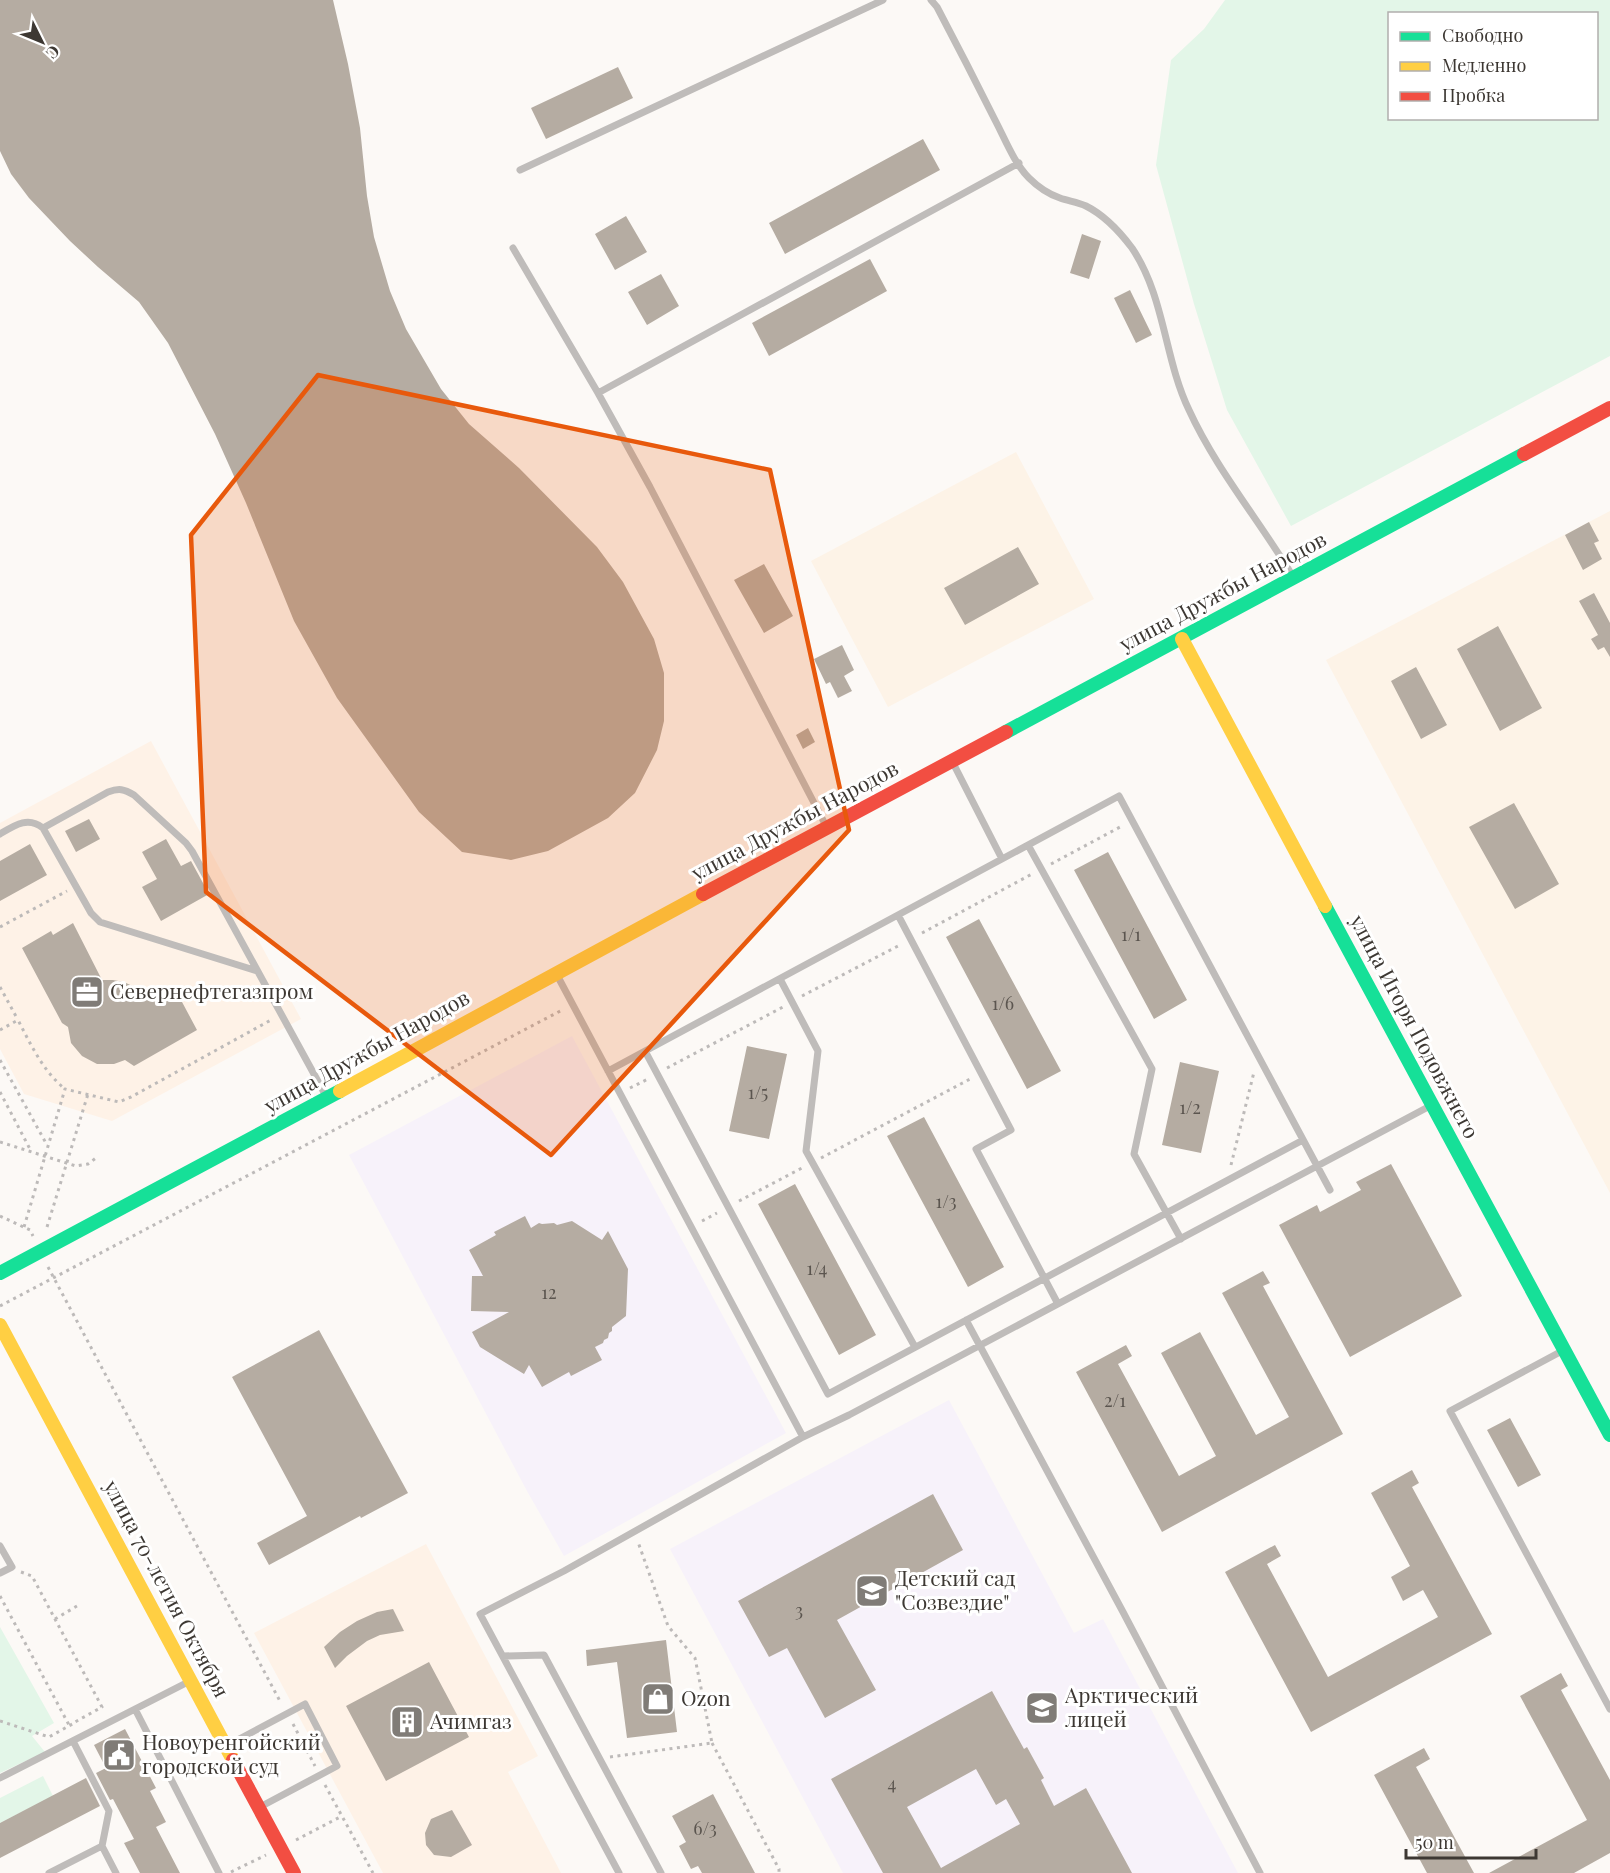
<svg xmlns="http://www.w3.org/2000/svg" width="1610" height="1873" viewBox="0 0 1610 1873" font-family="'Playfair Display',serif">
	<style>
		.built { fill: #fef2e7 }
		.industrial { fill: #fdf3e7 }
		.education { fill: #f7f2fa }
		.green { fill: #e3f6e8; fill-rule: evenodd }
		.building { fill: #b5aca2; fill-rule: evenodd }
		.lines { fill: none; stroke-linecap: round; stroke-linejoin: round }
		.path { stroke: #bdbab9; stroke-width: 3; stroke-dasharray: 3 4.5; stroke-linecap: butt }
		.lane { stroke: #bfbcba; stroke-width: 7 }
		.fast { stroke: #16e098; stroke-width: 14 }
		.slow { stroke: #ffcf43; stroke-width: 14 }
		.jam { stroke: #f24e42; stroke-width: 14 }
		.marked { fill: #e8590c; fill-opacity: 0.2; stroke: #e8590c; stroke-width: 4.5; stroke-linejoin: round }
		.labels { text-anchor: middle; stroke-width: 6; stroke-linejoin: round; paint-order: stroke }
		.number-label { font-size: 18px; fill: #5b554f }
		.street-label { font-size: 21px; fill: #3d3833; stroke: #fff }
		.poi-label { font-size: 21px; fill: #3d3833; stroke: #fff; text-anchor: start }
	</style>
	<rect width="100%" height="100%" fill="#fcf9f6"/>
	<path class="built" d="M151,741L301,1019L112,1121L24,1094L0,1049V823Z
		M426,1544L538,1756L508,1772L561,1873H383L254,1633Z"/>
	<path class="industrial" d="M1016,452L1094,599L888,707L811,561Z
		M1610,511V1193L1326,660Z"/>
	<path class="education" d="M572,1036L786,1433L564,1556L527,1491L349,1155Z
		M949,1400L1074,1633L1103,1619L1238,1873H843L670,1549Z"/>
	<path class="green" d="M1225,0H1610V356L1291,526L1227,410L1194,304L1156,165L1171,60L1204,29ZM1390,14H1596V118H1390Z
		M0,1627L54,1723L32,1736L45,1752L0,1773Z
		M43,1776L53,1796L0,1823V1798Z"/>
	<path class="building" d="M0,0H333L348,64L360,128L367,196L374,237L390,291L406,329L441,389L469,424L519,468L597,547L623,582L654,639L664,673V721L657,750L635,793L608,818L548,851L511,860L462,852L419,812L337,698L294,621L246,503L215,434L168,343L139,302L98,267L70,241L29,198L11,174L0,151Z
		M618,67L633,98L546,139L531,108Z
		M923,139L940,170L785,254L769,223Z
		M626,216L647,252L615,270L595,234Z
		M1082,234L1101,241L1089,279L1070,273Z
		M870,259L887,291L769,356L752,323Z
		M661,274L679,306L647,325L628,292Z
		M1130,290L1152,335L1136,343L1114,298Z
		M1589,522L1599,541L1594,543L1602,559L1583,570L1565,535Z
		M1018,547L1039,584L965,625L944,588Z
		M764,564L793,616L764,633L734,580Z
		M1594,593L1610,623V657L1604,647L1598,650L1591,639L1598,635L1579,601Z
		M1498,626L1542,708L1500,731L1457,649Z
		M842,645L854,670L844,676L852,691L838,698L830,682L826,684L814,659Z
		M1416,667L1447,725L1421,739L1391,681Z
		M808,728L815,742L803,749L796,735Z
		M1514,803L1559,884L1515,909L1469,827Z
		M89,819L100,839L76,852L65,831Z
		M166,839L181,866L191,861L209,894L161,921L142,887L157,879L142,852Z
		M30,844L47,875L0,901V861Z
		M1108,852L1187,1000L1154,1019L1074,870Z
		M979,919L1061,1071L1027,1089L946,937Z
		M73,923L102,980H113L124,982L155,997L174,987L197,1030L134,1066L125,1060L114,1064H97L82,1056L71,1043L68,1027L62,1023L22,948L51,931L53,935Z
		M747,1046L787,1054L769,1139L729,1131Z
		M1180,1062L1219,1071L1201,1153L1162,1145Z
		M924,1117L1004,1267L968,1287L887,1136Z
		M1391,1164L1462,1296L1350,1357L1279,1225L1317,1205L1320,1212L1361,1190L1356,1182Z
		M795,1184L876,1335L839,1355L758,1204Z
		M525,1216L531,1228L539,1223L542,1224L554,1223L557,1225L572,1221L602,1240L608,1231L628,1269L626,1316L612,1327V1331L609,1333L608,1338L604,1340L603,1343L595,1347L602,1360L571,1376L569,1372L542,1387L529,1365L524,1374L480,1347L472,1332L509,1312L471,1311L472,1276H483L469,1250L496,1235L494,1232Z
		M1263,1271L1270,1283L1263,1286L1343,1434L1162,1532L1076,1372L1126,1345L1132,1356L1118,1364L1179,1476L1216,1456L1161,1353L1200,1332L1256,1435L1289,1417L1222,1293Z
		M319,1330L408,1493L361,1518L360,1516L269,1565L257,1543L307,1516L232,1377Z
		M1510,1418L1541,1475L1518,1487L1487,1430Z
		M1412,1470L1419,1483L1412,1487L1492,1634L1311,1732L1225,1572L1275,1545L1281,1556L1267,1564L1328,1677L1438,1617L1423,1590L1403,1601L1391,1577L1410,1566L1371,1493Z
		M933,1494L963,1550L837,1620L876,1690L825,1718L787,1648L769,1657L738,1601Z
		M393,1609L404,1631L380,1635L367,1641L347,1656L335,1668L324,1647L340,1632L357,1621L377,1612Z
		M666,1640L677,1732L627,1738L617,1662L587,1666L586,1650Z
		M429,1662L469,1737L386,1781L346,1706Z
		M1561,1673L1568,1686L1561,1690L1610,1780V1853L1574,1873H1489L1587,1820L1520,1696Z
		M992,1691L1024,1749L1027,1747L1044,1778L1041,1780L1054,1806L1086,1788L1132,1873H883L831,1779ZM976,1769L996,1805L1006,1799L1020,1824L941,1868L907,1807Z
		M125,1729L156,1788L150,1791L166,1822L156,1827L180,1873H140L124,1843L134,1839L113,1799L110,1800L96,1773L106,1768L94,1745Z
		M1424,1748L1430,1759L1416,1767L1474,1873H1427L1374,1775Z
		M86,1778L100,1806L0,1858V1823Z
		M713,1794L755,1873H702L698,1866L691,1869L679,1846L686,1842L672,1816Z
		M452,1810L472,1845L451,1857L434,1855L426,1845L425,1833L431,1819Z"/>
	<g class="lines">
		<path class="path" d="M1051,864L1122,826
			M0,927L67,891
			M922,933L1032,874
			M0,987L18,1020
			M802,996L900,945
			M0,1030L18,1020C31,1045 43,1071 65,1089
			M0,1060L47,1145
			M667,1068L783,1007
			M630,1088L648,1079
			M0,1092L31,1151
			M0,1142L76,1166L88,1164L96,1158
			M821,1158L972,1078
			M1231,1165L1254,1072
			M739,1201L802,1168
			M0,1216L30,1230L33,1236
			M702,1221L717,1213
			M24,1227L65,1089L119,1102L131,1097L271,1020
			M47,1227L88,1094
			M48,1267L281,1703
			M0,1306L564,1009
			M21,1572L32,1576L102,1707L75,1722
			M0,1596L69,1725
			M55,1619L77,1606
			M0,1721L49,1737L76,1722
			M293,1724L315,1766
			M712,1743L779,1869V1873
			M610,1757L712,1743L695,1658L668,1626L638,1542
			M325,1785L373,1873
			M296,1840L342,1816
			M231,1872L266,1855"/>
		<path class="lane" d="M931,0L937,7C957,45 976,82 995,120C1005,139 1014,163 1029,178C1038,187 1048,194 1060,198C1068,201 1078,202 1086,206C1104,215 1120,232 1132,248C1165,297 1164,358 1189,410C1216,469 1259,520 1292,575
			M520,170L883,0
			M513,248L598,393L650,487L826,826
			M598,393L1019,163
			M953,763L1002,859
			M43,828L91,913L100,922L257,971
			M0,834C15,825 28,816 43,828L108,792C119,788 124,789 134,795L186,843L192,851L326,1096
			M1028,845L1152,1069L1134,1154L1181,1239
			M898,915L1011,1130L976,1149L1058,1304
			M557,975L803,1437
			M780,979L818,1051L806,1151L915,1347
			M645,1051L828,1394L1303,1140
			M608,1071L1119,796L1330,1190
			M966,1320L1123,1612L1260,1873
			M1562,1351L1450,1411L1610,1709
			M0,1546L12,1567L0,1573
			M503,1656L544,1655L661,1873
			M135,1709L219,1873
			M73,1741L109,1811L102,1846
			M228,1745L305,1704L337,1766L260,1807
			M0,1778L190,1681
			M49,1873L102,1846L116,1873
			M619,1873L480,1614L564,1571L803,1437L849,1415L1430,1106"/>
		<path class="fast" d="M1006,732L1524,454
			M1325,906L1610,1435
			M0,1273L340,1091"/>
		<path class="slow" d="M1182,639L1325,906
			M340,1091L703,894
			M0,1325L233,1760"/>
		<path class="jam" d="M1524,454L1610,408
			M703,894L1006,732
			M233,1760L294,1873"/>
	</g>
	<path class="marked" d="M318,375L770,470L849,830L551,1155L206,892L191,535Z"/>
	<defs>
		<symbol id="office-square" viewBox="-11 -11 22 22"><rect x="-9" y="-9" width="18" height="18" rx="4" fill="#807c77" stroke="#fff"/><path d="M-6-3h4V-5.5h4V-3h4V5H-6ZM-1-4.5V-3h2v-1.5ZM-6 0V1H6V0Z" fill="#fff"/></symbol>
		<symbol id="school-square" viewBox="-11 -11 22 22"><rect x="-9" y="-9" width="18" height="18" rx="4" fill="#807c77" stroke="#fff"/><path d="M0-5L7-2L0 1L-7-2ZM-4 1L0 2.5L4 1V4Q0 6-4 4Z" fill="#fff"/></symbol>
		<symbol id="shop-square" viewBox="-11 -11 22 22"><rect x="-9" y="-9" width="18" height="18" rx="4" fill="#807c77" stroke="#fff"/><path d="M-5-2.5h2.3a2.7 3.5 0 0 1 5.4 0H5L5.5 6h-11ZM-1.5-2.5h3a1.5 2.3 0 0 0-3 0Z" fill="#fff"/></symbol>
		<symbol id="building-square" viewBox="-11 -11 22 22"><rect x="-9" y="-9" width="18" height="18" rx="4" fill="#807c77" stroke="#fff"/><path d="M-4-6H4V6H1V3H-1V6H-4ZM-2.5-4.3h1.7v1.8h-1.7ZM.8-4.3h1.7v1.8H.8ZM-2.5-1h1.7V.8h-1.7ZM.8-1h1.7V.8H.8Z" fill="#fff"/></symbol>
		<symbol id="civic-square" viewBox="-11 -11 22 22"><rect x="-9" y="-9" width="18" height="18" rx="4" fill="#807c77" stroke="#fff"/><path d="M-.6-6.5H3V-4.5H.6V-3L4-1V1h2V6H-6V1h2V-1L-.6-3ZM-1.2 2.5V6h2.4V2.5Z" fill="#fff"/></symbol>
	</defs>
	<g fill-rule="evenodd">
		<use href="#office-square" x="68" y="973" width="38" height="38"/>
		<use href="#school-square" x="853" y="1572" width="38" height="38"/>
		<use href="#shop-square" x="639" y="1680" width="38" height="38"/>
		<use href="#school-square" x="1023" y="1689" width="38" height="38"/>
		<use href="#building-square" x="388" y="1703" width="38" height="38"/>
		<use href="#civic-square" x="100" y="1736" width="38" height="38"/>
	</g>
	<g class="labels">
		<g class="number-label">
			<text x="1131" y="941">1/1</text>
			<text x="1003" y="1010">1/6</text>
			<text x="758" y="1099">1/5</text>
			<text x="1190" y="1114">1/2</text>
			<text x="946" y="1208">1/3</text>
			<text x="817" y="1275">1/4</text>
			<text x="549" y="1299">12</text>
			<text x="1115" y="1407">2/1</text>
			<text x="799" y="1617">3</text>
			<text x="892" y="1790">4</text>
			<text x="705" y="1835">6/3</text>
		</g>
		<g class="street-label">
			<text transform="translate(1223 592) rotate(-28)" y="7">улица Дружбы Народов</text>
			<text transform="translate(795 821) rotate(-28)" y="7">улица Дружбы Народов</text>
			<text transform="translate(1414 1027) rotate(62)" y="7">улица Игоря Подовжнего</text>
			<text transform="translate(367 1052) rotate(-29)" y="7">улица Дружбы Народов</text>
			<text transform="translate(166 1589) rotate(62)" y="7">улица 70-летия Октября</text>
		</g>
		<g class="poi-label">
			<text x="110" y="999">Севернефтегазпром</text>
			<text x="895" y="1586">Детский сад<tspan x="895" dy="24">"Созвездие"</tspan></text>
			<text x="1065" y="1703">Арктический<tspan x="1065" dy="24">лицей</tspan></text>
			<text x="681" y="1706">Ozon</text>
			<text x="430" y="1729">Ачимгаз</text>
			<text x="142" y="1750">Новоуренгойский<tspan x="142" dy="24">городской суд</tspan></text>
		</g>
	</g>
	<rect x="1388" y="12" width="210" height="108" fill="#ffffff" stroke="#b1afad" stroke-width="1.5"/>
	<rect x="1400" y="32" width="30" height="9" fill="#16e098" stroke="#b1afad" stroke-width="1.5"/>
	<text x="1442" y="42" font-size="18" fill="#3d3833">Свободно</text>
	<rect x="1400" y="62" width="30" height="9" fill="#ffcf43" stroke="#b1afad" stroke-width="1.5"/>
	<text x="1442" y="72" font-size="18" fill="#3d3833">Медленно</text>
	<rect x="1400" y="92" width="30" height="9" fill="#f24e42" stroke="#b1afad" stroke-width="1.5"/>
	<text x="1442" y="102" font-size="18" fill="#3d3833">Пробка</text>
	<g transform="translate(42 42) rotate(133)" stroke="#ffffff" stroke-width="4.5" paint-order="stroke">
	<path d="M0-4.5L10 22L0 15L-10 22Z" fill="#3d3833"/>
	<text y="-9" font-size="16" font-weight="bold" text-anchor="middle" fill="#3d3833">С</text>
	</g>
	<path d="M1406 1849v9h130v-9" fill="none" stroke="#3d3833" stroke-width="3"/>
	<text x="1415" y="1849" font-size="18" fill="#3d3833" stroke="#ffffff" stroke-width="4.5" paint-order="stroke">50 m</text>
</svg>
